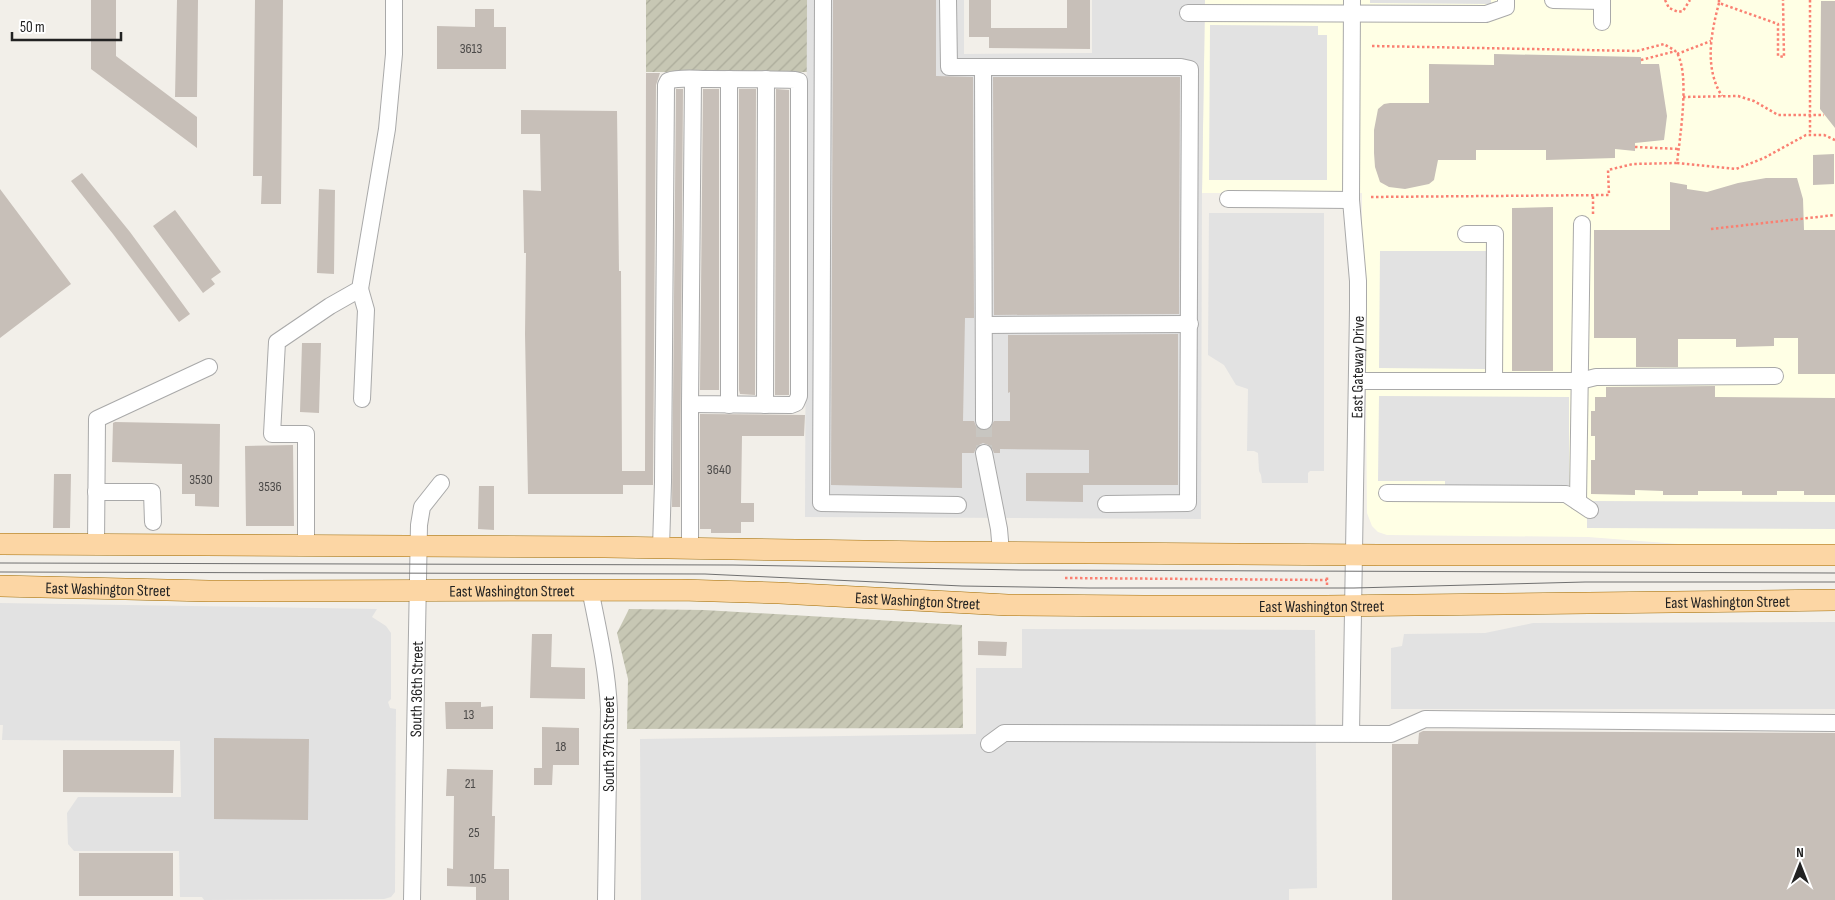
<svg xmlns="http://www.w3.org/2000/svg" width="1835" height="900" viewBox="0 0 1835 900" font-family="'Sofia Sans Condensed',sans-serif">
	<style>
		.education { fill: #ffffe5 }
		.construction { fill: url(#construction-furrows) }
		.parking { fill: #e2e2e2 }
		.building { fill: #c7bfb8 }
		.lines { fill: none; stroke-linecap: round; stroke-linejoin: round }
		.minor-tunnel { stroke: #c8c6c1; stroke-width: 16; stroke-dasharray: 16 8; stroke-linecap: butt }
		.minor-casing { stroke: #a9a9a9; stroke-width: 18 }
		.major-casing { stroke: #a06b00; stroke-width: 22 }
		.path { stroke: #fa8072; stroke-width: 2.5; stroke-dasharray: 2.5 2.5; stroke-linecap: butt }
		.minor { stroke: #fff; stroke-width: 16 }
		.major { stroke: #fcd6a4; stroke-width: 21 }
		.tram { stroke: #707070; stroke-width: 1 }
		.labels { text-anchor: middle; stroke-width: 4; stroke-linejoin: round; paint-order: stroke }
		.number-label { font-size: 14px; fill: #4b4948 }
		.street-label { font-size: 16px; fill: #222; stroke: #fff }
	</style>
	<defs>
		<pattern id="construction-furrows" width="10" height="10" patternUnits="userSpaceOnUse" patternTransform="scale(1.25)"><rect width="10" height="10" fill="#c7c7b4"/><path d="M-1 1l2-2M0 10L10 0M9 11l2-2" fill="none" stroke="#abab9a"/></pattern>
	</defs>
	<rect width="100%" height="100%" fill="#f2efe9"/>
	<path class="education" d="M1205,0H1835V544H1679L1588,537L1387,535L1378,532L1372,526L1367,513L1365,271L1362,233V193H1202Z"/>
	<path class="construction" d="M646,0H807V72H646Z
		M629,609L704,610L962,625L963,728L627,729L628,679L617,633Z"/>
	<path class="parking" d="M807,0H964V54L1092,53V0H1205L1202,193L1201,519L805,517Z
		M1370,0H1491V4L1370,3Z
		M1210,25L1318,26V35H1327V180H1209Z
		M1209,213H1324V471H1310L1308,473V483H1262L1261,475L1259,471L1258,453L1254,451H1247L1248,389L1236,385L1224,365L1208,355Z
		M1380,251H1486L1485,369L1379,368Z
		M1379,396L1569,397V486H1445V481H1378Z
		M1587,501L1835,502V529L1587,528Z
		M0,603L377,609L372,617L386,626L391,633V699L388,702L390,708L396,709L395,892L391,897L384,899L204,900L202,897H180L179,851H74L68,844L67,813L78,797H181L180,741L2,740L3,725H0Z
		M1835,622V709H1391V648L1402,646L1404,634L1485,633L1533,623Z
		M1022,629L1315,630L1317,888L1289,889V900H641L640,739L976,734V668H1022Z"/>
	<path class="building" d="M91,0H116V56L197,117V148L91,69Z
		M177,0H198L197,97H175Z
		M255,0H283L281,204H261L262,176H253Z
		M833,0H936V76L973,77L974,318H965L963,421H974L976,426L984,431L989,429L994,421H1010V392L1008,393V335L1178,334V485H1083V502L1026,501V473H1089V450L1000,449V453H994L991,446L983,443L977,446L974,453H962V488L831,485Z
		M969,0H991V28H1067V0H1090V49L989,48V37H969Z
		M1821,1H1835V128L1820,109Z
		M475,9H494V27H506V69H437V26L475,27Z
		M1494,54L1641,57V64H1659L1667,116L1664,140L1635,143V151L1615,149V158L1546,160V150H1476V160H1438L1434,180L1429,184L1405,189L1389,187L1380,182L1375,167L1374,153V130L1378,109L1384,104L1390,103H1429V64L1494,65Z
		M646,73H660L656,85L653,485H623V494H528L525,334L526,253H524L523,190L541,191L540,134H521V110L617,111L619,271H621L622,471H645Z
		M993,77H1180L1179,314L994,315Z
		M676,89H683L680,507H672Z
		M703,89H719V390H700Z
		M739,89H756L755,395L740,394L739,390Z
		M776,89L789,90V395H775Z
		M1834,154V184L1813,185V155Z
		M82,173L130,232L190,314L179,322L113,234L71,181Z
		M1766,178H1797L1803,199L1804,230H1835V374H1798V338H1774V346L1736,347V339H1678V367H1636V338H1594V230H1670V182L1687,185V189L1707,192L1738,183Z
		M0,189L71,284L0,338Z
		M319,189L335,190L334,274L317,273Z
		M1553,207V371H1512V208Z
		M175,210L221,272L211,279L215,284L203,293L153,226Z
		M302,343H321L319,413L300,412Z
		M1715,386V397L1835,398V495H1804V491H1777V495H1742V491H1698V495H1663V491L1635,490V495L1591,494V460H1595V436H1591V411H1595V397H1606V387Z
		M700,414L805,415L804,436H742L741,503H754V522H741V533H711V529H700Z
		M115,422L220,424L219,507L195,506V494H182V464L112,462L113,423Z
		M293,445L294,526H246L245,446Z
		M54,474H71L70,528H53Z
		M479,486H494V530L478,529Z
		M532,634H552L551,667L585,668V699L530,698Z
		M978,641L1007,642L1006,656L978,655Z
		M445,702H481V707L493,706V729H446Z
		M542,727L579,728V765H553L552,785H534V768H542Z
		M1423,731L1835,733V900H1392V744H1418L1419,733Z
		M214,738L309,739L308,820L214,819Z
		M63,750H174L173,793L63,792Z
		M447,769L493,770L492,816H495L494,869H509V900H476V887L447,886V868L453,869L454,796H446Z
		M79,853H173V896H79Z"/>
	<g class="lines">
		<path class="minor-tunnel" d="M984,421V453"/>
		<defs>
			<g id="minor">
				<path d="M823,0L821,503L958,505"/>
				<path d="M948,0L949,67H1181L1190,69L1188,503L1106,504"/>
				<path d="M1553,0L1602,1"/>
				<path d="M1602,0V22"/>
				<path d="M1188,13L1486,14L1506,7V0"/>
				<path d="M983,67L984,421"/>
				<path d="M729,79V405"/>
				<path d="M1228,199L1351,200"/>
				<path d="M1466,234H1495L1494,381"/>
				<path d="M360,289L366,310L362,399"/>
				<path d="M984,325L1190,324"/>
				<path d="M1358,381H1580L1596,377L1775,376"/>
				<path d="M690,404V548"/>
				<path d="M765,405L766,79"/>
				<path d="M984,453L999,529L1001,552"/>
				<path d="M96,492H152L153,522"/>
				<path d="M1387,493L1566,494L1590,510"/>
				<path d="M1578,502L1582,224"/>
				<path d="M96,545L97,419L209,367"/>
				<path d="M306,546V434H272L277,342L330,306L360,289L387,129L394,54V0"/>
				<path d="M661,548L663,482L666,85L668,81C679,77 695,79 707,79C737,79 766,79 795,80L799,81V396L796,403L791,405L690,404L693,79"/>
				<path d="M590,589C598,629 607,668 609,709L606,900"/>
				<path id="s1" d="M1351,733L1358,309V281L1351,200L1352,0"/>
				<path d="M989,744L1004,733L1391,734L1425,719L1835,723"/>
				<path id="s2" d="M412,900L419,525L422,507L441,483"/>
			</g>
			<g id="major">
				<path d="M0,544L605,547L931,552L1379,555H1835"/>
				<path id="s3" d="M0,586L209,591L681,590L779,593L1008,605L1144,606H1326L1835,600"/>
			</g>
		</defs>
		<use href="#minor" class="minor-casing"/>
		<use href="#major" class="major-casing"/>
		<path class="path" d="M1665,0L1669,8L1678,12L1683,11L1690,0
			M1719,0V3L1778,24V56L1784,57L1783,0
			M1810,0V135
			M1719,3C1711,33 1704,68 1722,96
			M1372,46L1637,51L1664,44C1668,47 1674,49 1677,53C1690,75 1680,136 1677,163L1736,169L1764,158L1806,135H1824L1835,140
			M1677,54L1711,41
			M1641,60L1676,51
			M1683,97L1738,96L1754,101L1778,115H1824
			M1635,147L1679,149
			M1371,197L1609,195L1608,170L1633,164L1677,163
			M1593,214V195
			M1711,229L1835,215
			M1065,578L1327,580
			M1327,585V575"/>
		<use href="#minor" class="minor"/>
		<use href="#major" class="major"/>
		<path class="tram" d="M0,563L733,565L1020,570L1835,573
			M0,572L705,574L962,586L1089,588H1354L1585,582H1835"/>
	</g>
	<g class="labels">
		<g class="number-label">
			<text x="471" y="53">3613</text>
			<text x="719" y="474">3640</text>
			<text x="201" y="484">3530</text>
			<text x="270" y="491">3536</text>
			<text x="469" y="719">13</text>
			<text x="561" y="751">18</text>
			<text x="470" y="788">21</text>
			<text x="474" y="837">25</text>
			<text x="478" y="883">105</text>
		</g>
		<g class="street-label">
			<text dy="6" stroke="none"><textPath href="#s1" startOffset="366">East Gateway Drive</textPath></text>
			<text dy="6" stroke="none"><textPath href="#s3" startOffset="108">East Washington Street</textPath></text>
			<text dy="6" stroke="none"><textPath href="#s3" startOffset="512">East Washington Street</textPath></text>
			<text dy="6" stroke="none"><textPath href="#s3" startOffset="918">East Washington Street</textPath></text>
			<text dy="6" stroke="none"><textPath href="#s3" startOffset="1728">East Washington Street</textPath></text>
			<text dy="6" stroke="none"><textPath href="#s3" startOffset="1322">East Washington Street</textPath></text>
			<text dy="6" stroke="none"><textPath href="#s2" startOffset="211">South 36th Street</textPath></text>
			<text transform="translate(608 744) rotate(-90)" y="6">South 37th Street</text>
		</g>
	</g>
	<g transform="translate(1800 865)" stroke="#ffffff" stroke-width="4" paint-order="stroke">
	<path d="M0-4L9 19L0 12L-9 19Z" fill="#222222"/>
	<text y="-8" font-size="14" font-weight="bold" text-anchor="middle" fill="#222222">N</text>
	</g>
	<path d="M12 32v8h109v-8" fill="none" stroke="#222222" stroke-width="2.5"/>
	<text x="20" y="32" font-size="15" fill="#222222" stroke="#ffffff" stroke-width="4" paint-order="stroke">50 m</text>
</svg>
